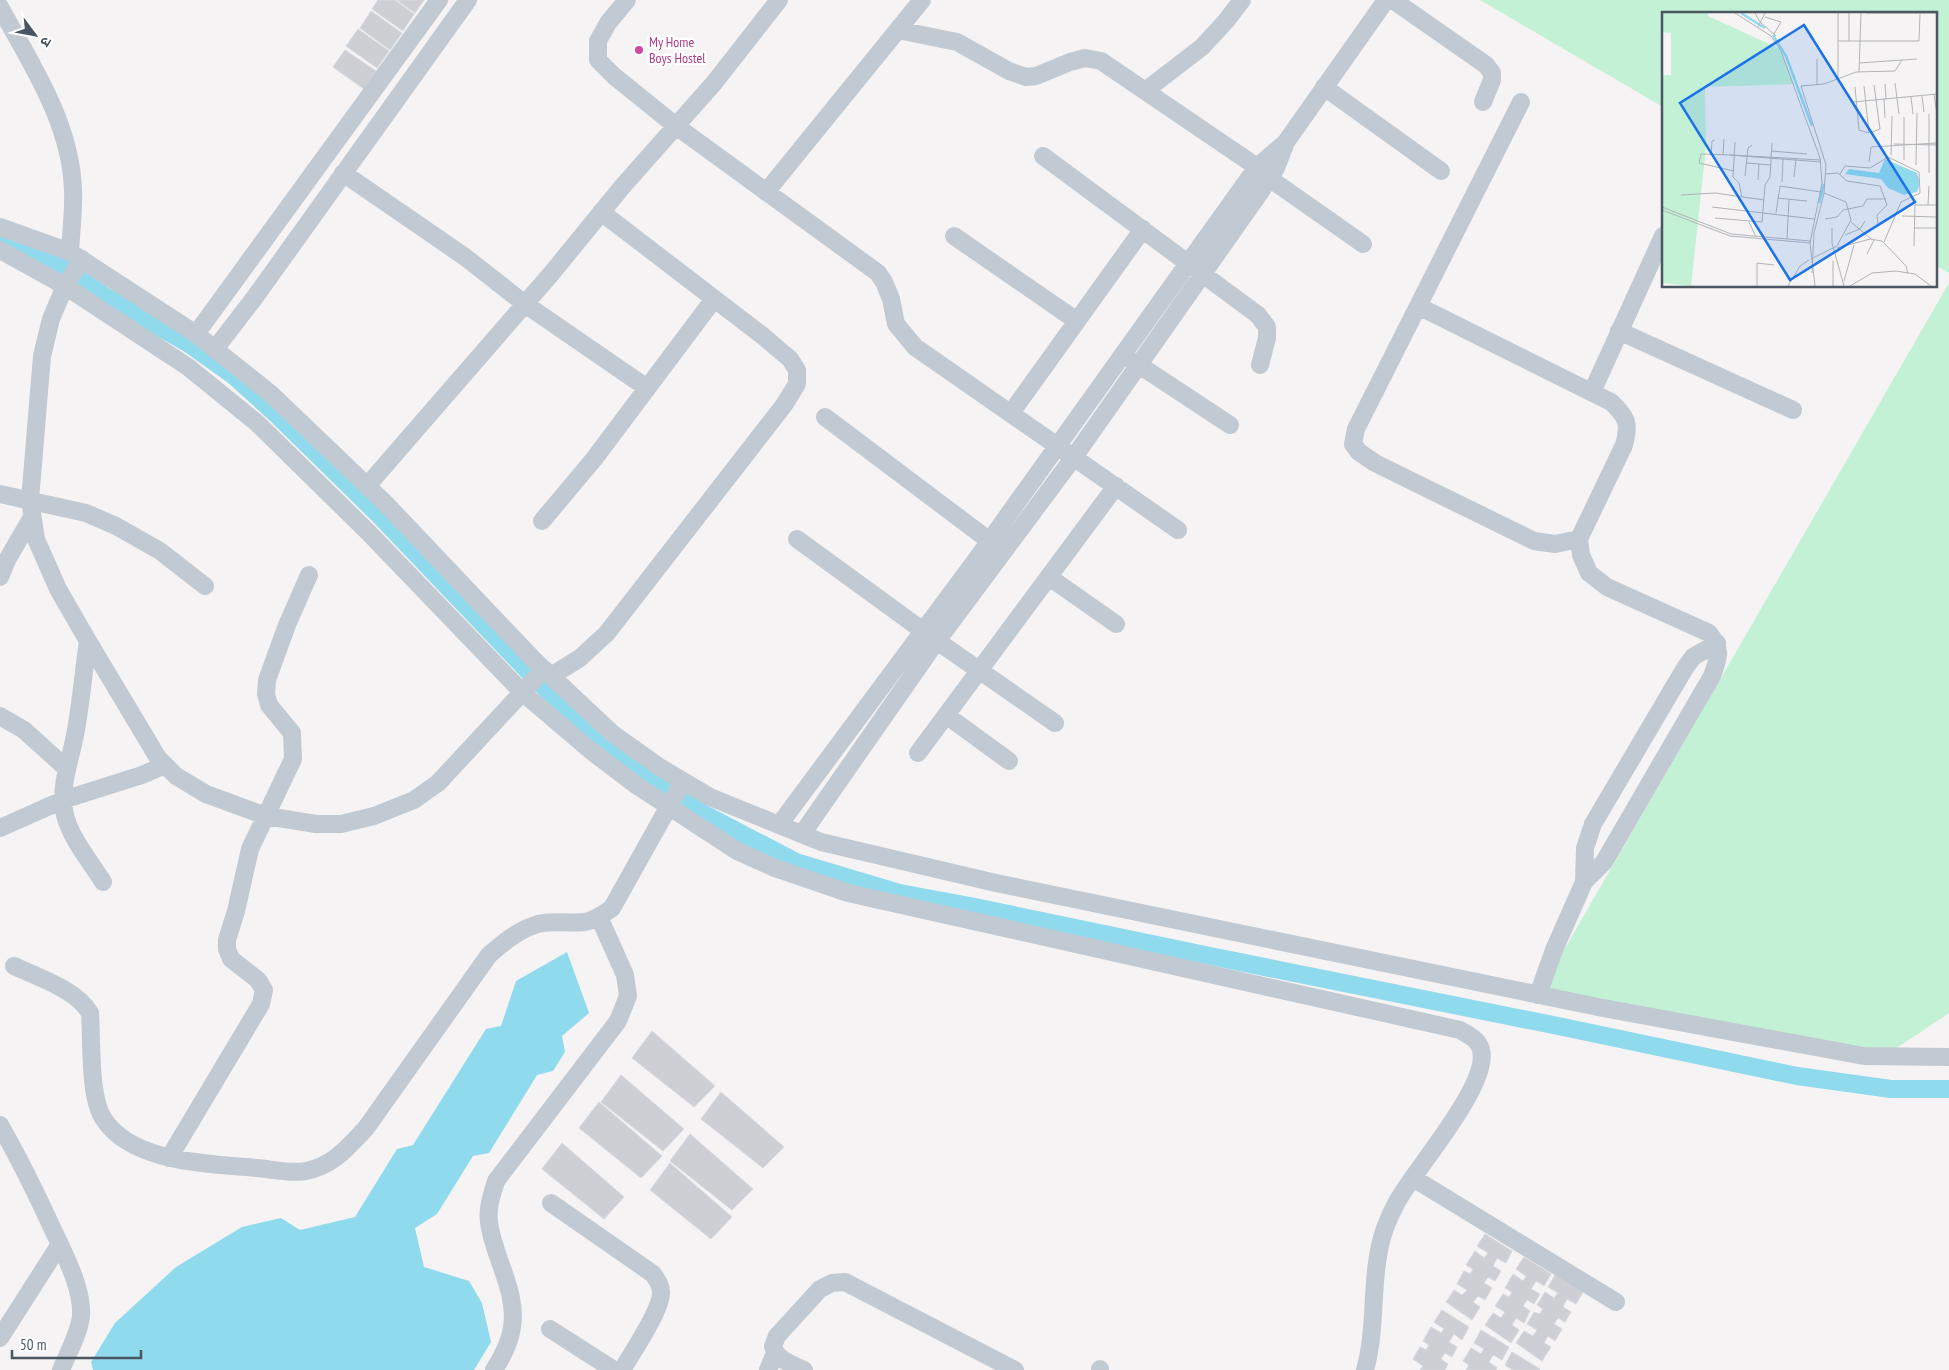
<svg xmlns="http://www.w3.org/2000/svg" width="1949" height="1370" viewBox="0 0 1949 1370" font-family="'PT Sans Narrow','Noto Sans Devanagari',sans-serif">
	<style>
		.green { fill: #c3f1d5 }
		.water { fill: #90daee }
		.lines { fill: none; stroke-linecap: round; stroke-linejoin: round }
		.canal { stroke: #90daee; stroke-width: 18 }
		.building { fill: #cdcfd5; stroke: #d7d9de }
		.minor { stroke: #c1cad2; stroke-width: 18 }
		.hotel-dot { fill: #d1479c; stroke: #fff; stroke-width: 2 }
		.labels { text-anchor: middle; stroke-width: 5; stroke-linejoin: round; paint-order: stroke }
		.hotel-label { font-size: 14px; fill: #b23c85; stroke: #fff; text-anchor: start }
		.inset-river { fill: none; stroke: #90daee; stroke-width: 2.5 }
		.inset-road { fill: none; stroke: #b1b4b9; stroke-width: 1 }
		.view { fill: #1a73e8; fill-opacity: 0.15; stroke: #1a73e8; stroke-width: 2.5 }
		.inset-edge { fill: none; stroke: #4a5661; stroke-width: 2.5 }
	</style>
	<rect width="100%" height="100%" fill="#f5f3f3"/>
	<path class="green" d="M1480,0H1949V273L1935,265V14H1663V107Z
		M1949,283V1013L1883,1057L1538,995Z"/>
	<path class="water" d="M567,952L589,1013L562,1036L565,1052L553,1071L537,1075L489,1153L473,1156L437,1214L415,1228L424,1267L469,1281L482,1303L491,1342L474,1370H93L91,1362L115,1323L176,1267L242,1227L281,1218L300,1230L355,1217L397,1149L413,1145L486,1029L501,1026L516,981Z"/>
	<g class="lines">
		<path class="canal" d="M0,238L63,268L103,295L189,344L234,376L276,414L379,515L528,671L583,726L662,788L704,814L796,862L900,893L970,906L1215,957L1563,1027L1797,1076L1891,1089H1949"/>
	</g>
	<path class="building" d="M378,0H395L414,14L403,31L372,9Z
		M397,0H424L415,13Z
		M371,11L402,33L390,50L360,28Z
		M358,29L389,51L377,68L346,46Z
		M345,50L376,71L364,89L333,67Z
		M652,1031L715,1086L694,1107L632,1058Z
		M621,1075L684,1129L663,1151L601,1102Z
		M721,1092L784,1147L763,1168L701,1119Z
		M599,1102L662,1156L641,1178L579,1128Z
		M690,1134L753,1189L732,1210L670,1161Z
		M562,1143L624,1197L604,1219L542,1169Z
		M670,1163L732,1217L711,1239L650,1190Z
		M1485,1234L1512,1251L1506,1263L1497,1258L1493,1266L1501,1271L1495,1281L1488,1277L1484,1283L1492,1288L1485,1300L1478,1296L1473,1302L1480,1307L1472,1320L1446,1302L1454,1290L1462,1295L1467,1290L1457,1284L1464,1271L1470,1274L1473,1269L1466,1265L1475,1251L1484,1258L1488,1253L1477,1246Z
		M1524,1257L1551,1274L1544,1286L1536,1281L1531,1289L1540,1294L1534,1304L1527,1300L1523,1306L1530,1311L1524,1323L1516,1318L1512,1325L1519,1330L1511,1343L1485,1325L1493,1313L1501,1318L1505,1312L1495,1306L1503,1294L1509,1297L1512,1292L1505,1288L1513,1274L1523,1281L1526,1276L1516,1269Z
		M1555,1275L1583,1292L1576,1304L1567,1299L1563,1307L1571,1312L1565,1322L1558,1318L1554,1324L1562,1329L1555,1341L1548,1336L1544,1343L1551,1347L1542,1361L1516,1343L1524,1331L1533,1336L1537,1330L1527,1324L1534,1312L1540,1314L1543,1309L1537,1305L1545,1292L1554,1298L1558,1293L1548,1287Z
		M1442,1310L1469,1327L1462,1340L1454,1334L1449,1342L1457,1347L1452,1357L1445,1353L1441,1359L1448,1364L1445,1370H1420L1423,1366L1413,1359L1420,1347L1426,1350L1429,1345L1423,1341L1431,1327L1441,1333L1444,1329L1434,1322Z
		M1481,1330L1509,1347L1502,1360L1493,1355L1489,1362L1497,1368L1496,1370H1466L1469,1365L1463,1361L1471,1348L1481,1354L1484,1349L1474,1343Z
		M1512,1352L1540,1369L1539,1370H1513L1505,1365Z"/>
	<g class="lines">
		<path class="minor" d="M627,0L608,23L598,41V60L614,76L676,126L878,273L884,282L891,299L896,324L915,347L1178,530
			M1393,0L1486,65L1492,73V80L1483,102
			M0,7C31,64 71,123 73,190C74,210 71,231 70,252
			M898,30L957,42L1009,71L1026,77L1036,76L1070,62L1085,58L1101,61L1257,167L1269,178L1363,244
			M1324,87L1441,171
			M1145,91L1202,47L1226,21L1242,0
			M1521,102L1356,429L1353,444L1359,452L1375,463L1534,541L1555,544L1579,539
			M1286,142L1386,0
			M1043,156L1258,315L1267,327V338L1260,365
			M343,173L465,257L525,304L647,388
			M766,192L922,0
			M0,227L70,252L196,334L271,394L386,504L533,659L613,734L661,768L710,797L821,842L996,883L1598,1007L1864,1056L1949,1057
			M954,236L1077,321
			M0,250L65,286L188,367L257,423L369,533L522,692L590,750L636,785L737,851L775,868L848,893L1460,1030C1469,1035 1479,1040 1481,1050C1490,1084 1417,1167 1400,1197C1394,1206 1389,1218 1385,1228C1369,1274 1378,1324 1365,1370
			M82,259L65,286L51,319L42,356L30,500L36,539L58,589L88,641L158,758L176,776L206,794L266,816L316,824H341L374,816L414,800L438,783L544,669
			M1418,306L1611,402C1627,417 1630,423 1624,445L1579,539L1581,555L1589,573L1607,587L1709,633C1722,650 1719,657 1712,676L1604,862L1584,882
			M1619,331L1793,410
			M196,334L439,0
			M215,349L255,297L468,0
			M1130,359L1230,425
			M1592,392L1663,236
			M1011,413L1143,229
			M825,417L999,548
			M367,486L551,274L622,187L714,83L779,0
			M0,494L86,513L116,526L160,551L205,586
			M542,521L594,459L714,299
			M797,539L937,641L1055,723
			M0,577L7,560L32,517
			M1049,577L1116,624
			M88,641C83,674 81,707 74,740C69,764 59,790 65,815C71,839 90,861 103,882
			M551,676L580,658L607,633L784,405L797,384V370L790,359L763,336L601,212
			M946,715L1009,761
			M0,716L24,730L66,768
			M918,753L1116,486
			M779,825L978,557L1257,167L1286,142L1276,168L1261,191L1074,457L931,649L802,834
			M0,828L63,800L142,775L165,765
			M14,966C38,977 77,990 90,1013C92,1040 89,1096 103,1118C131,1163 210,1164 257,1168C270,1169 293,1174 306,1171C333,1166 348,1147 366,1128L489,955C504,942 518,930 538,924C553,920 569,924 585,922C595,920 604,914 612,908L683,781
			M1538,995L1554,950L1584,882L1585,848L1593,824L1685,668L1693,657L1717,643
			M0,1125C20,1160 37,1195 54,1232C65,1255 83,1290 81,1316C79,1334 68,1353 61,1370
			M169,1158L261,1004L264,990L258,980L231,959L227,949V940L236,911L250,849L293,759L292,733L269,705L266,694L267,680L287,625L309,575
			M1413,1178L1616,1302
			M551,1203L653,1274C657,1280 661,1285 661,1292C662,1309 632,1353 622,1370
			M550,1329L614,1370
			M0,1338L60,1244
			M494,1370C502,1357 510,1343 512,1327C518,1292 493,1256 489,1222C487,1207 492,1195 496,1181L618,1021L628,996L625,975L599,917
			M768,1370L775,1353
			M804,1370C792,1364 776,1360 773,1346L777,1336L820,1289L832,1283L845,1282L1015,1370
			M1100,1370V1369"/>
	</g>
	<circle class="hotel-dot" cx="639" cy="50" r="5"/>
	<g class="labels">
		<g class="hotel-label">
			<text x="649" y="47">My Home<tspan x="649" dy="16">Boys Hostel</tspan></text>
		</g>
	</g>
	<g transform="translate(1662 12)">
		<rect width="275" height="275" fill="#f5f3f3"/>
		<path d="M0,1H46V4L118,37L132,72L43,75L44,135L29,274L0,271V63H9V21L0,20Z" fill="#c3f1d5"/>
		<path d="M223,147L255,161L258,171L255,180L242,183L226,176L219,167L183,162L187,157L217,161Z" fill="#90daee"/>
		<path class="inset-river" d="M79,1L103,16M111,23L124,44L150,114M157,191L162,172"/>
		<path class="inset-road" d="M73,1L109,24L119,39L158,146L160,171L148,231L153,274M93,1L98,10L114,24M176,1V66M204,1H275M103,5L119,10L112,22M96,15L103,1M176,29H257L258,2M187,29V1M155,47V73M197,51L255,47M197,60L199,1M233,71L237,102M223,72L224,87M193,75L197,118L207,121L202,74M272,82L275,102M260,84L262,100M249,85L251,102M222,87L223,106M191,90L275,82M267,102V161M208,121L218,117L212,73M73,130L71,165L77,171L80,185M232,132L275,133M109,139L145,142M49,142L50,129L53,128M61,143L62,127M68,143L39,142L37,151L72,159M229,143L230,104M159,148L68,143L159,150M242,148V105M207,150L209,135L275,131M84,151L109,153M254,153L255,101M163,162L176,161L185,169L218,174L225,193L215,203L216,212M178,162L183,154L208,156L226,145L257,160L258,181L239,190L222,230M83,164L86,136L90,133M132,165L134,147M96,168L97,152M120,170L121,147M19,183L53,181L102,188M115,186L145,189M266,193L267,174M0,195L69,222L148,229M50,195L152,207M0,198L68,224L148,231M114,201L118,174L159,180M240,204L275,205M53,206L100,210L103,173L108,165L110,131M163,207L175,205L181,198L201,194L205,187H224M87,210L94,225M189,210L209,227M170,216V231L182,274M252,216H275M183,223L198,217L203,209M125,227L127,187M252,234L253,193H275M175,236L208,227L220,229L244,254L246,262M205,242L212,228M151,246L175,234L189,208L184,190L162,181M150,261L152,221L162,181L164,153L139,74L162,72L194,60L233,59L240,48M182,269L192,233M95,274V251L112,253M126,274L138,254L147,248M171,274V249M188,274L210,261L234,259L253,262L269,274"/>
		<path class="view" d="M142,13L253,190L128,268L18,91Z"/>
		<rect width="275" height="275" class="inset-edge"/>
	</g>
	<g transform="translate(35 35) rotate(122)" stroke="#ffffff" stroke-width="4" paint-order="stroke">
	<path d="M0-4L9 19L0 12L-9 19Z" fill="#4a5661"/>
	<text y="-8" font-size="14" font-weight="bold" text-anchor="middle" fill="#4a5661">उ</text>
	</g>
	<path d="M12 1350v8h129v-8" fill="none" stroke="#4a5661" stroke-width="2.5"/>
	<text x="20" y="1350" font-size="15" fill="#4a5661" stroke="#ffffff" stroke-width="4" paint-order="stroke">50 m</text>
</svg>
